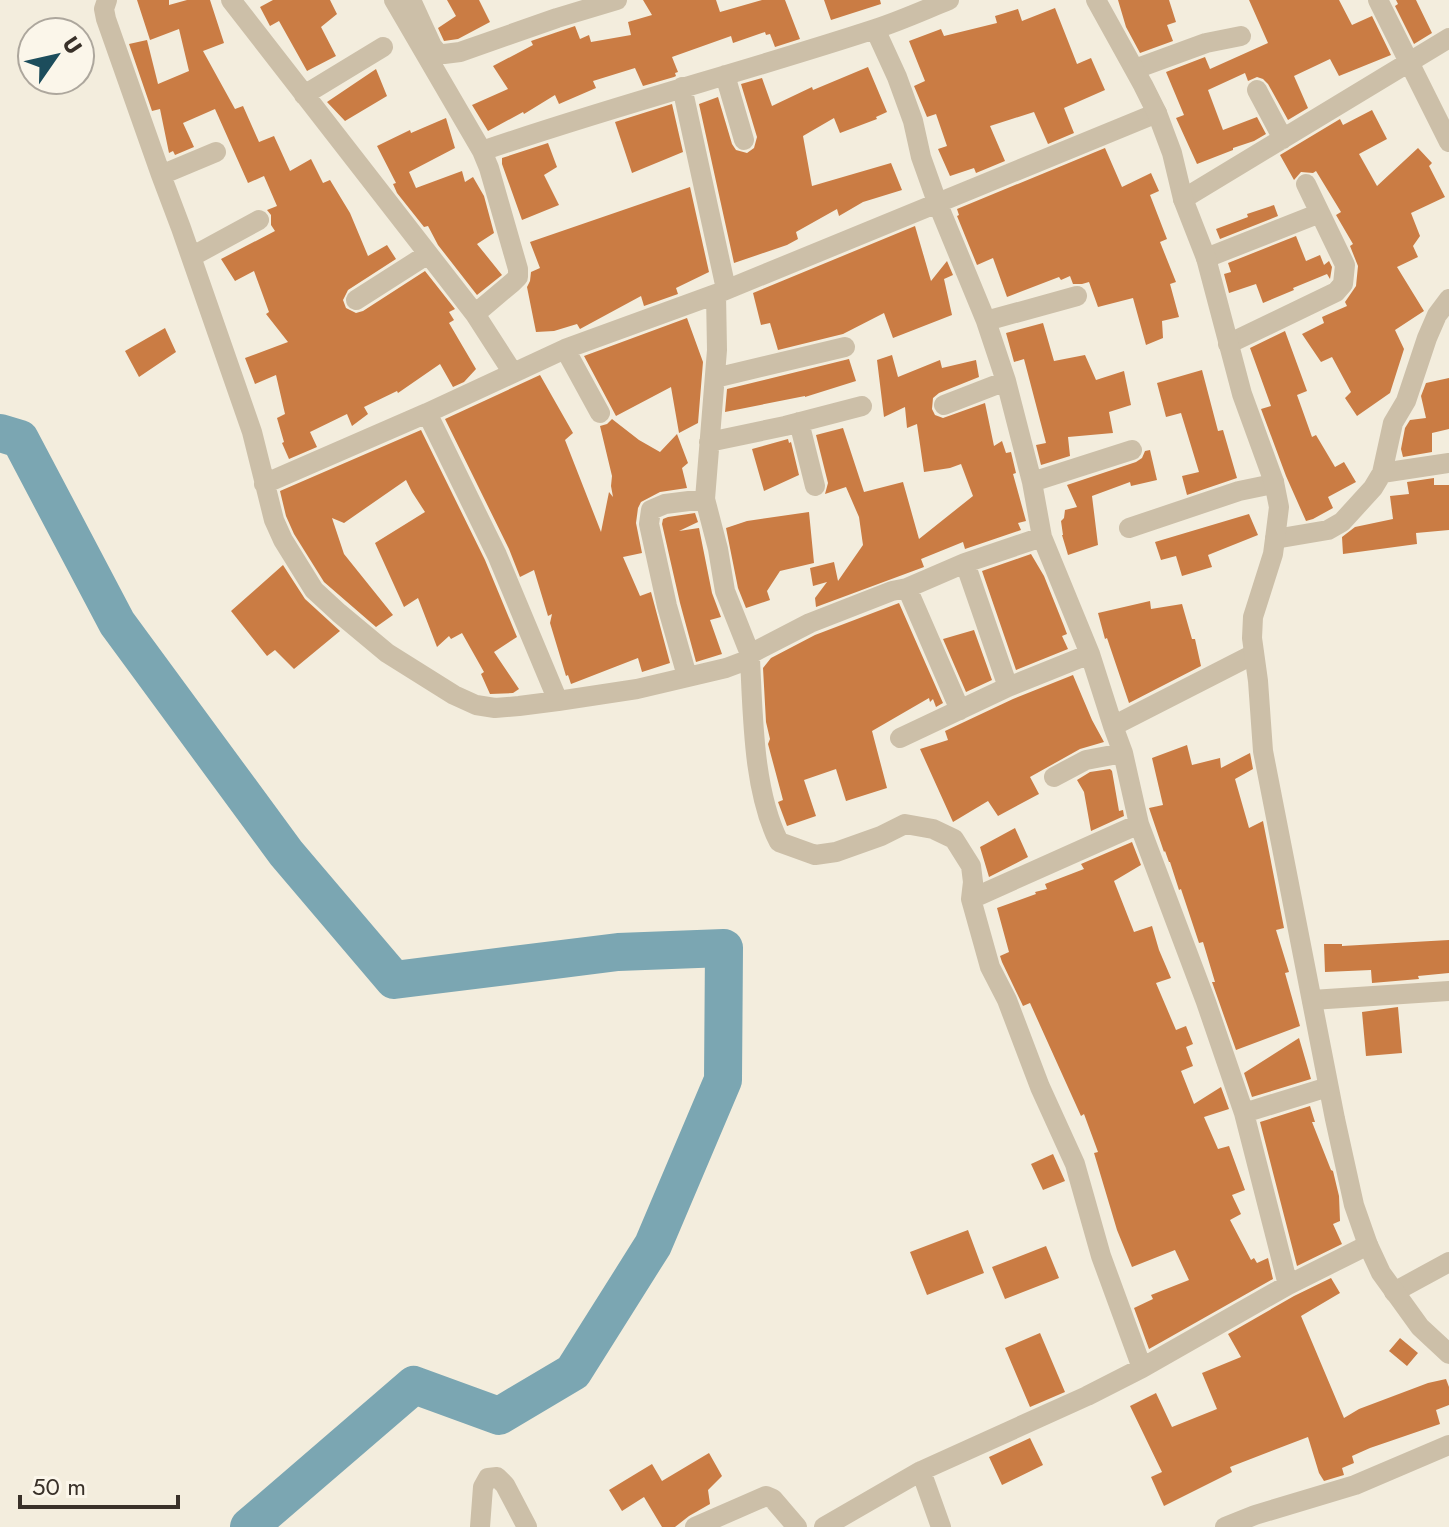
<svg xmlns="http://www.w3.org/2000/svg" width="1449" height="1527" viewBox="0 0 1449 1527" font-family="Jost,sans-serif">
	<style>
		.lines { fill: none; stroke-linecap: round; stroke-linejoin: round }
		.river { stroke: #7ba6b2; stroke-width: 38 }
		.building { fill: #ca7c44 }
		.minor { stroke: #ccbfa8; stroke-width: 20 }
		.tertiary { stroke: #ccbfa8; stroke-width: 20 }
	</style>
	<rect width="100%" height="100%" fill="#f3eddd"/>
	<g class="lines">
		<path class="river" d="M0,433L20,439L117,623L286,853L394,980L618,952L724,948L723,1080L653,1245L573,1372L499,1416L414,1385L249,1527"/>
	</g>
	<path class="building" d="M137,0H169V5L187,0H210L224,43L203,51L235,109L243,106L259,142L274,136L290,171L311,159L323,183L330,180L350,213L368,256L387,245L396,259L348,290L343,300L346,308L356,313L363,311L425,271L455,309L449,312L454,320L449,323L476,369L464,382L453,387L440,364L398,393L397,391L364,407L368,414L352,426L347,414L310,432L317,447L289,459L282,443L284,442L277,418L285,414L276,375L255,384L245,358L288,342L266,314L269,312L254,271L235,281L221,259L275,231L271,225V215L267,210L277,206L264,176L248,183L215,109L183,123L194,147L175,155L173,151L169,153L160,109L152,111L129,44L147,40L158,84L189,71L179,29L150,40Z
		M273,0H330L337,14L321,27L336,56L307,71L279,21L270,26L260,7Z
		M447,0H479L490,22L458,39L444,41L438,28L456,16Z
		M643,0H716L720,12L762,0H785L800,39L775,47L770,34L766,35L765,32L733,43L731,36L672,57L678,72L675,73L676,76L674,77L643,86L635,68L593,81L596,88L559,104L555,95L524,114L523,112L488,131L472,105L508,89L493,66L533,45L531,41L575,26L580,39L589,35L591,42L631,35L628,22L652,15Z
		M824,0H880L881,4L831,20Z
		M1118,0H1169L1176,22L1167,25L1173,41L1140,53L1126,27Z
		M1249,0H1339L1352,25L1372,16L1391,55L1339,76L1330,59L1294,76L1308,108L1288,120L1268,84L1263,79L1257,77L1248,81L1245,73L1208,90L1223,130L1257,117L1266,134L1254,141L1233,148V150L1197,164L1176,118L1184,115L1166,72L1205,57L1210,69L1268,43Z
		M1396,0H1416L1432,33L1414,44L1395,6L1398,4Z
		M1055,8L1077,64L1091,58L1105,90L1064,108L1074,133L1048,144L1034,112L990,126L1005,161L976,173L974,168L950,176L938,149L947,146L936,114L927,117L914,86L925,81L909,41L941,29L944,36L997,23L995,16L1018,9L1022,21Z
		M868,67L887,112L876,117L877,119L840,133L834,118L803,136L812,186L891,163L902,190L863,202L839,216L837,209L796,232L798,239L787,245L734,263L699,104L718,97L732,144L736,150L747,153L754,148L757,137L741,84L762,78L772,106L812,87L813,90Z
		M376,69L387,96L345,121L327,102Z
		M672,104L683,152L632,173L615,122Z
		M1372,110L1387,139L1359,154L1377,186L1418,148L1432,163L1429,166L1445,197L1411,213L1420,236L1413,246L1418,257L1397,267L1424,311L1395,330L1404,349L1390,393L1357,416L1345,398L1351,392L1332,357L1321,362L1302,334L1324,323L1322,317L1347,306L1345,302L1356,286L1358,266L1350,246L1353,244L1336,215L1341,212L1316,171L1313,173L1301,172L1294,180L1280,155L1340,119L1343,125Z
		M446,118L455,148L409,172L416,188L462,171L465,182L473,177L484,196L494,233L477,244L502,275L477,295L438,245L428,226L424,227L397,193L393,184L396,183L377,146L410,130L411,133Z
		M548,143L557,167L544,175L559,205L522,220L502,164V158Z
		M1105,148L1122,187L1151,173L1159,191L1150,195L1167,239L1160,242L1176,282L1170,284L1179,317L1162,321L1163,338L1146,345L1133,298L1098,307L1089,282L1082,284H1073L1070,276L1061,280L1059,277L1007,297L993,258L977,265L957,216L959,215L957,209Z
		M690,187L709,272L676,288L678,294L644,306L641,296L580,329L577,324L554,331L536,332L527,287L530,281L531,272L540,268L530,242Z
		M1274,205L1278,216L1220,239L1216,229L1248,217L1247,214Z
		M915,226L931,281L947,261L953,275L944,279L952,315L893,338L884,313L843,334L778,350L770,323L761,325L753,293Z
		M1296,236L1306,261L1320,255L1324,265L1329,261L1332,267L1330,279L1327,274L1293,288L1294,290L1263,303L1256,284L1229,293L1224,274L1231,272L1228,263Z
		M687,318L703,362L698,423L679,433L671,387L616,416L584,356Z
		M1043,323L1054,361L1085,355L1096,380L1124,371L1131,405L1109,412L1113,433L1068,437L1070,456L1041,465L1036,445L1046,443L1024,359L1014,362L1006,333Z
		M165,328L176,352L139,377L125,351Z
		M1285,331L1307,391L1297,395L1312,437L1316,435L1335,467L1344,462L1356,482L1328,497L1333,508L1313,519L1306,521L1286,476L1261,409L1271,406L1250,348Z
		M892,355L898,377L940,360L942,368L976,360L979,377L939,393L933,398L932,409L935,415L943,418L985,403L994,446L1002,441L1006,453L1011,452L1016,473L1013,474L1026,521L1018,523L1021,530L965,549L963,542L921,559L924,567L816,607L815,598L827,582L813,586L810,568L834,562L838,581L863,545L859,517L846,487L825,494L828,483L816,435L843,428L864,492L903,482L919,539L973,496L961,464L950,468L924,472L917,424L907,428L905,407L884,417L877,360Z
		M849,359L856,381L805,397V396L725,412L727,389Z
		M1202,370L1218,431L1223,430L1237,478L1187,495L1182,476L1199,472L1181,413L1166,417L1157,383Z
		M540,375L573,433L565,440L601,532L609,492L613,497L611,486L612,476L600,426L607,424L612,419L639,440L660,452L677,434L688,463L682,468L687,488L660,492L641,502L638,508L636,523L642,553L623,557L640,596L651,592L670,663L642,672L638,658L571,684L568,675L566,676L550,623L552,614L548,616L534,570L520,577L509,549L445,419Z
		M1449,378V429L1432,433V452L1403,457L1401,449L1405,428L1410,420L1426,418L1421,396L1426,383Z
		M421,430L485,560L517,637L494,652L519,689L513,693L490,694L481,674L484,672L462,633L451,639L449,636L437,647L418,598L404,607L375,543L425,512L412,492L406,480L344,523L332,518L344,554L393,615L376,627L324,582L294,534L286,516L280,491Z
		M788,439L789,443L791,442L799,475L764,491L752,449Z
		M1150,450L1157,480L1131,486L1130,482L1092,496L1098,545L1068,555L1062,535H1063L1061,521L1064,518L1065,510L1077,507L1067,485L1136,462L1142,458L1145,451Z
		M1434,478V485H1449V530L1416,533L1417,544L1343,554L1342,537L1355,527L1393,519L1390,496L1409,494L1407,482Z
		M809,512L814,563L780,571L767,591L770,600L746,608L738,588L726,528L747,521Z
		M695,513L698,522L679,531L699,528L712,593L721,617L710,620L722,654L696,662L680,603L662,524L663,519L668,517Z
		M1249,514L1258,535L1208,555L1212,567L1182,576L1176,556L1161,560L1155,542Z
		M1031,554L1044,576L1064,626L1067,634L1062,636L1068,649L1016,670L982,571Z
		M283,565L305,599L340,631L294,669L275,650L267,656L231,611Z
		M1150,601L1151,609L1182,604L1192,639H1195L1201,666L1129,703L1107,638L1105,639L1098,613Z
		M899,603L943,703L936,707L933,699L930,702L929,698L872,731L887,788L846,801L836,769L804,780L816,816L787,826L778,802L783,800L768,744L770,739L766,722L763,668L771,658L815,635Z
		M974,630L992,680L966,692L943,639Z
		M1073,675L1092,720L1104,742L1080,749L1030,777L1039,794L998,816L988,801L953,822L920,749L948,740L945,731L1013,699Z
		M1187,745L1192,765L1220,758L1221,768L1250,753L1253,769L1235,779L1249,828L1263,821L1284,928L1276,930L1289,972L1285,973L1300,1026L1236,1050L1212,982H1215L1203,942L1199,943L1181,889L1179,890L1170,862H1169L1165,851L1164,852L1149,808L1163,805L1152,758Z
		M1110,769L1112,771L1119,811L1123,810L1124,816L1091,831L1084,792L1077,780L1090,772Z
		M1015,828L1028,857L989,877L980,847Z
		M1132,842L1141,865L1114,881L1134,932L1152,926L1159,950L1171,978L1156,983L1176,1030L1186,1026L1193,1044L1186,1047L1193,1066L1181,1071L1194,1104L1221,1087L1229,1109L1204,1117L1218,1149L1229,1146L1245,1190L1232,1195L1241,1214L1230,1220L1251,1260L1254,1258L1257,1263L1268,1258L1273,1279L1149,1349L1134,1308L1153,1299L1151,1295L1189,1280L1175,1250L1132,1267L1117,1230L1094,1153L1098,1152L1084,1114L1081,1116L1030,1003L1023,1006L1002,962L1000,956L1009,952L997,908L1036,894L1035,892L1047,889L1045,884L1084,869L1081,864Z
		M1449,940V973L1418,976L1419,979L1372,983L1371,970L1325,972L1324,944H1342V946Z
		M1398,1007L1402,1053L1366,1056L1362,1012Z
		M1299,1038L1311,1079L1252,1097L1244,1073Z
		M1310,1106L1315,1122H1312L1331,1170L1333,1171L1339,1196L1340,1221L1333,1224L1342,1244L1297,1266L1260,1122Z
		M1053,1154L1065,1181L1043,1190L1031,1164Z
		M968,1230L984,1273L927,1295L910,1252Z
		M1046,1246L1059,1278L1005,1299L992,1267Z
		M1331,1278L1340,1293L1301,1316L1344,1418L1359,1409L1428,1383L1446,1379L1449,1387V1405L1436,1410L1440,1424L1370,1448L1352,1456L1354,1463L1342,1468L1344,1475L1324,1481L1319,1473L1308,1437L1230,1467L1232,1472L1164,1506L1151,1477L1162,1472L1130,1406L1156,1393L1172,1427L1217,1409L1202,1373L1241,1357L1228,1334L1294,1296Z
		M1040,1333L1065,1392L1030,1407L1005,1348Z
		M1400,1338L1418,1353L1407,1366L1389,1351Z
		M1030,1438L1043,1465L1002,1485L989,1457Z
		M709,1453L722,1476L708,1490L710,1504L689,1516L675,1527H662L644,1497L622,1511L609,1490L652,1464L662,1481Z"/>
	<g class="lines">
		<path class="minor" d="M107,0L104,9L106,19L161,175L181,228L252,432L274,520L283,540L314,590L339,613L387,653L454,695L476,705L495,708L519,706L558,701L637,689L726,668L750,659V654L810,623L892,591L907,588L965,563L1042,537
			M231,0L475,314L513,373
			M394,0L482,151C612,106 744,72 875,29C900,21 924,10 949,0
			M411,0L432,46L437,52L444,54L460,52L557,18L617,0
			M1378,0L1449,142
			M875,29L897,77L913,121L921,157L937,202L986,321L1006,381L1032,482L1042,537L1090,654L1113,726L1123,753L1139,824L1206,1002L1244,1113L1288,1285
			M1135,69L1206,43L1241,36
			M725,75L744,140
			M682,87L726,289
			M1257,90L1283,139
			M304,95L383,47
			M161,175L216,152
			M1183,199L1449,38
			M191,257L259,220
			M1206,258L1320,213
			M716,294L717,350L705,499L718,549L725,591L750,654
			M356,300L428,254
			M475,314L513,282L518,277V269L489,168L482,151
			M986,321L1077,296
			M1228,344L1336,292L1343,284L1345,265L1306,184
			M565,349L600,413
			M715,378L845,347
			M944,405L1006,381
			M427,413L497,555L558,701
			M799,422L815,486
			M709,442L785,426L862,406
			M1382,473L1449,463
			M1032,482L1132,450
			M264,484L427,413L565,349L716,294L1157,113
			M1129,528L1239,491L1268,485L1274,482
			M1275,539L1328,530L1342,522L1373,488L1382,473L1393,423L1406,401L1427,338L1437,315L1449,299
			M965,563L1008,687
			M907,588L960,710
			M750,659C753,716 753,791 779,842L815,855L836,852L881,836L905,824L933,829L954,839L971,866L973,882L971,899L990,967L1007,1000L1040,1087L1075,1164L1101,1256L1142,1368
			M687,676L667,606L649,524L651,510L665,504L705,499
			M1113,726L1254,654
			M900,738L1008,687L1090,654
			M1054,777L1086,760L1123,753
			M971,899L1139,824
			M1312,1000L1449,991
			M1244,1113L1328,1087
			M1394,1292L1449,1262
			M921,1471L941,1527
			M480,1527L483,1487L488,1478L497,1477L505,1485L527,1527
			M695,1527L766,1496L773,1499L797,1527
			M824,1527L921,1471L1087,1396L1142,1368L1288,1285L1368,1245
			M1225,1527L1255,1515L1355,1485L1449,1445"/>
		<path class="tertiary" d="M1096,0L1143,85L1157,113L1172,153L1183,199L1206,258L1242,394L1274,482L1279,507L1275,539L1273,554L1253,617L1252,638L1258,681L1263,751L1335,1119L1354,1205L1368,1245L1381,1273L1420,1327L1449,1354"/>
	</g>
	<g transform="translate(56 56) rotate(56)"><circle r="38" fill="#fbf6ea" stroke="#ada79d" stroke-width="2"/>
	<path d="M0-6L14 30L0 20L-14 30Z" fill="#1c4d5c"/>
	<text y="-12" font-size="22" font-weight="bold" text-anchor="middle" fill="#393129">U</text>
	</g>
	<path d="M20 1495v12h158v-12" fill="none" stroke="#393129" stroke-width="4"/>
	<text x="32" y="1495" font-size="24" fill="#393129" stroke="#fbf6ea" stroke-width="6" paint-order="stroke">50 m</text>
</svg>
